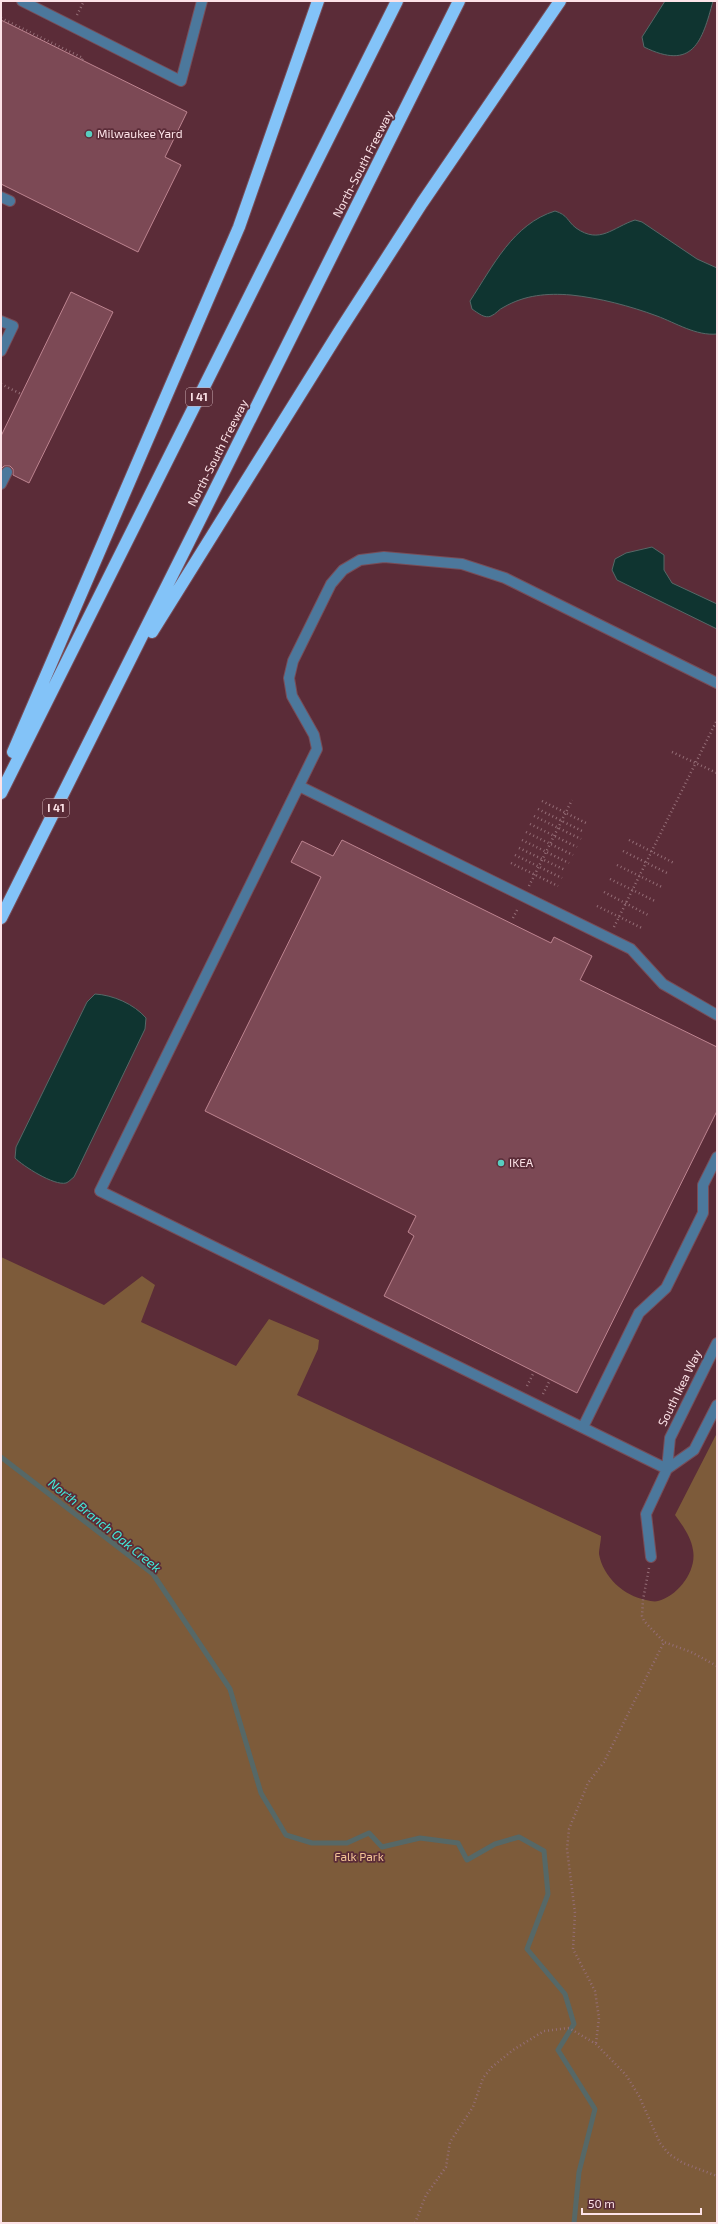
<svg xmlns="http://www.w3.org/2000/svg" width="718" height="2224" viewBox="0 0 718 2224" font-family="'Exo 2',sans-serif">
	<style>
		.green { fill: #7d5b3a }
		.water { fill: #0f3430; stroke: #566867 }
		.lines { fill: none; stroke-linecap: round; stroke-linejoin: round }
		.stream { stroke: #566867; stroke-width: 5 }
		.building { fill: #7c4955; stroke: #bd8490 }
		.minor-casing { stroke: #784d58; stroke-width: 12 }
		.highway-casing { stroke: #784d58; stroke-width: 14 }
		.path { stroke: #956e77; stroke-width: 2.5; stroke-dasharray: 1 3; stroke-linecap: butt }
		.minor { stroke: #4c789c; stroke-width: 10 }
		.highway { stroke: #83c3f8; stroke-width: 12 }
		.poi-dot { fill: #58cec0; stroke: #5b2c38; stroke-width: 1.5 }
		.labels { text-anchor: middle; stroke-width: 3.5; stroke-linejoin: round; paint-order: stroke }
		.shield { fill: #5b2c38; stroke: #ccacb3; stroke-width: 1 }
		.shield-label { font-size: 11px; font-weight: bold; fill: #fde3e8 }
		.poi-label { font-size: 12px; fill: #fde3e8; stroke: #5b2c38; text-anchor: start }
		.street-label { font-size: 12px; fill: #fde3e8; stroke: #5b2c38 }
		.park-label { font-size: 12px; fill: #f4c496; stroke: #5b2c38 }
		.water-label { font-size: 13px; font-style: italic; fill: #41ebda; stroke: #5b2c38 }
	</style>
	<rect width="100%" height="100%" fill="#5b2c38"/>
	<path class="green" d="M1,1257L104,1305L142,1276L155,1285L141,1322L236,1366L269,1319L319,1340L318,1349L297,1395L601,1536C601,1541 599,1549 599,1554C603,1577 624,1596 646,1600C650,1601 655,1602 658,1601C678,1596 697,1571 693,1550C691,1537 683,1526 675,1515L717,1433V2223H1Z"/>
	<path class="water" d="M665,1H713C702,42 693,71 644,47L642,37Z
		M555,211C568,215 567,221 576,228C600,245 613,227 635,220L642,222L697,259L717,268V334C696,336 676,323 657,316C630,306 600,298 571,295C547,293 525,295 504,307C499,309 496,314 491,316C485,319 478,313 472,309L470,301C493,266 513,224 555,211Z
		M652,547L664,555V570L672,583L717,604V629L617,580L612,570L615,559L626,553Z
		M95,994C113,995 134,1004 146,1018L145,1029L74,1177C71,1179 69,1182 66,1183C54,1186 23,1166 15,1158L16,1147L87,1002Z"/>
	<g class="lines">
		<path class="stream" d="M1,1457L153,1574L230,1689L261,1793L286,1835L312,1843H347L369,1833L382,1847L420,1838L458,1843L467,1860L495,1844L519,1837L544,1851L548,1894L527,1949L565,1994L574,2024L558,2050L595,2109L579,2172L574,2223"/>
	</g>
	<path class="building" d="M1,20L187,112L165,157L181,165L138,252L1,184Z
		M71,292L113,312L29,483L13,475V469L10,466H4L1,469V436Z
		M342,840L551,943L554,937L592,956L580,980L717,1047V1111L577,1393L384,1296L414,1236L408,1232L416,1216L205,1111L321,877L291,862L302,841L333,856Z"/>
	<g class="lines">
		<defs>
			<path id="minor" d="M22,1L181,81L202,1
				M1,197L10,201
				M1,321L13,326L1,351
				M1,484L7,472
				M299,786L631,949L663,984L717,1015
				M583,1427L639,1313L666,1288L703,1213V1185L717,1157
				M667,1469L100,1191L317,749L314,735L292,696L289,678L293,661L331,584L343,570L360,560L384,557L462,564L505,578L717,683
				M667,1469L694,1450L717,1405
				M651,1557L646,1514L667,1469L670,1438L717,1343"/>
			<path id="highway" d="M152,632L339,332L422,203L560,1
				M13,752L239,227L318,1
				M1,793L397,1
				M1,918L459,1"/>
		</defs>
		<use href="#minor" class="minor-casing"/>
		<use href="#highway" class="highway-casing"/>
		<path class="path" d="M77,15L84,1
			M1,18L83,58L82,60
			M1,384L21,394
			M672,752L717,773
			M542,801L588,824
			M538,809L584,832
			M534,816L581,839
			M530,824L577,847
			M526,832L573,855
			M522,840L569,863
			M629,840L674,863
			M519,848L565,870
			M623,851L669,874
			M515,855L562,878
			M511,863L558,886
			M617,865L662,887
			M610,879L655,901
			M529,886L572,800
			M604,892L648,915
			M597,906L642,928
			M513,918L518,908
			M614,927L717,720
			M527,1386L533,1374
			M543,1394L549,1382
			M649,1568L643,1600L642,1616L644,1621L664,1642L691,1652L717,1666
			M596,2043L599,2018L595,1991L573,1949L575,1913L567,1849L569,1829L588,1783L604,1762L664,1642
			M415,2223L426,2195L446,2167L450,2142L473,2107L483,2078L492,2067L513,2050L544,2031L569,2028L596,2044L626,2075L639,2096L660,2143L669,2154L683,2163L717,2176"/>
		<use href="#minor" class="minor"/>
		<use href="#highway" class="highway"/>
	</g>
	<g class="poi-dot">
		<circle cx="89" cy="134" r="4"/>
		<circle cx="501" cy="1163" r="4"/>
	</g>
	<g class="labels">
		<g class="shield">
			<rect x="186" y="388" width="26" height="18" rx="3"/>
			<rect x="43" y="799" width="26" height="18" rx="3"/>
		</g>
		<g class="shield-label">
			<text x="199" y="401">I 41</text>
			<text x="56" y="812">I 41</text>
		</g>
		<g class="poi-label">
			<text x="97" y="138">Milwaukee Yard</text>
			<text x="509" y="1167">IKEA</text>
		</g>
		<g class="street-label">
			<text transform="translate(363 164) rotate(-63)" y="4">North-South Freeway</text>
			<text transform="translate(218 453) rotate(-63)" y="4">North-South Freeway</text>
			<text transform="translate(680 1388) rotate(-64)" y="4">South Ikea Way</text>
		</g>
		<g class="park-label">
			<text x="359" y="1861">Falk Park</text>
		</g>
		<g class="water-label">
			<text transform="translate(105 1525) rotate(39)" y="5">North Branch Oak Creek</text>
		</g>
	</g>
	<rect width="718" height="2224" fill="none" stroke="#fde3e8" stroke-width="4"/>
	<path d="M582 2208v6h119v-6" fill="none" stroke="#fde3e8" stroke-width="2"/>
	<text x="588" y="2208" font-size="12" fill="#fde3e8" stroke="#5b2c38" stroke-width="3" paint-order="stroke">50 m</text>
</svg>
